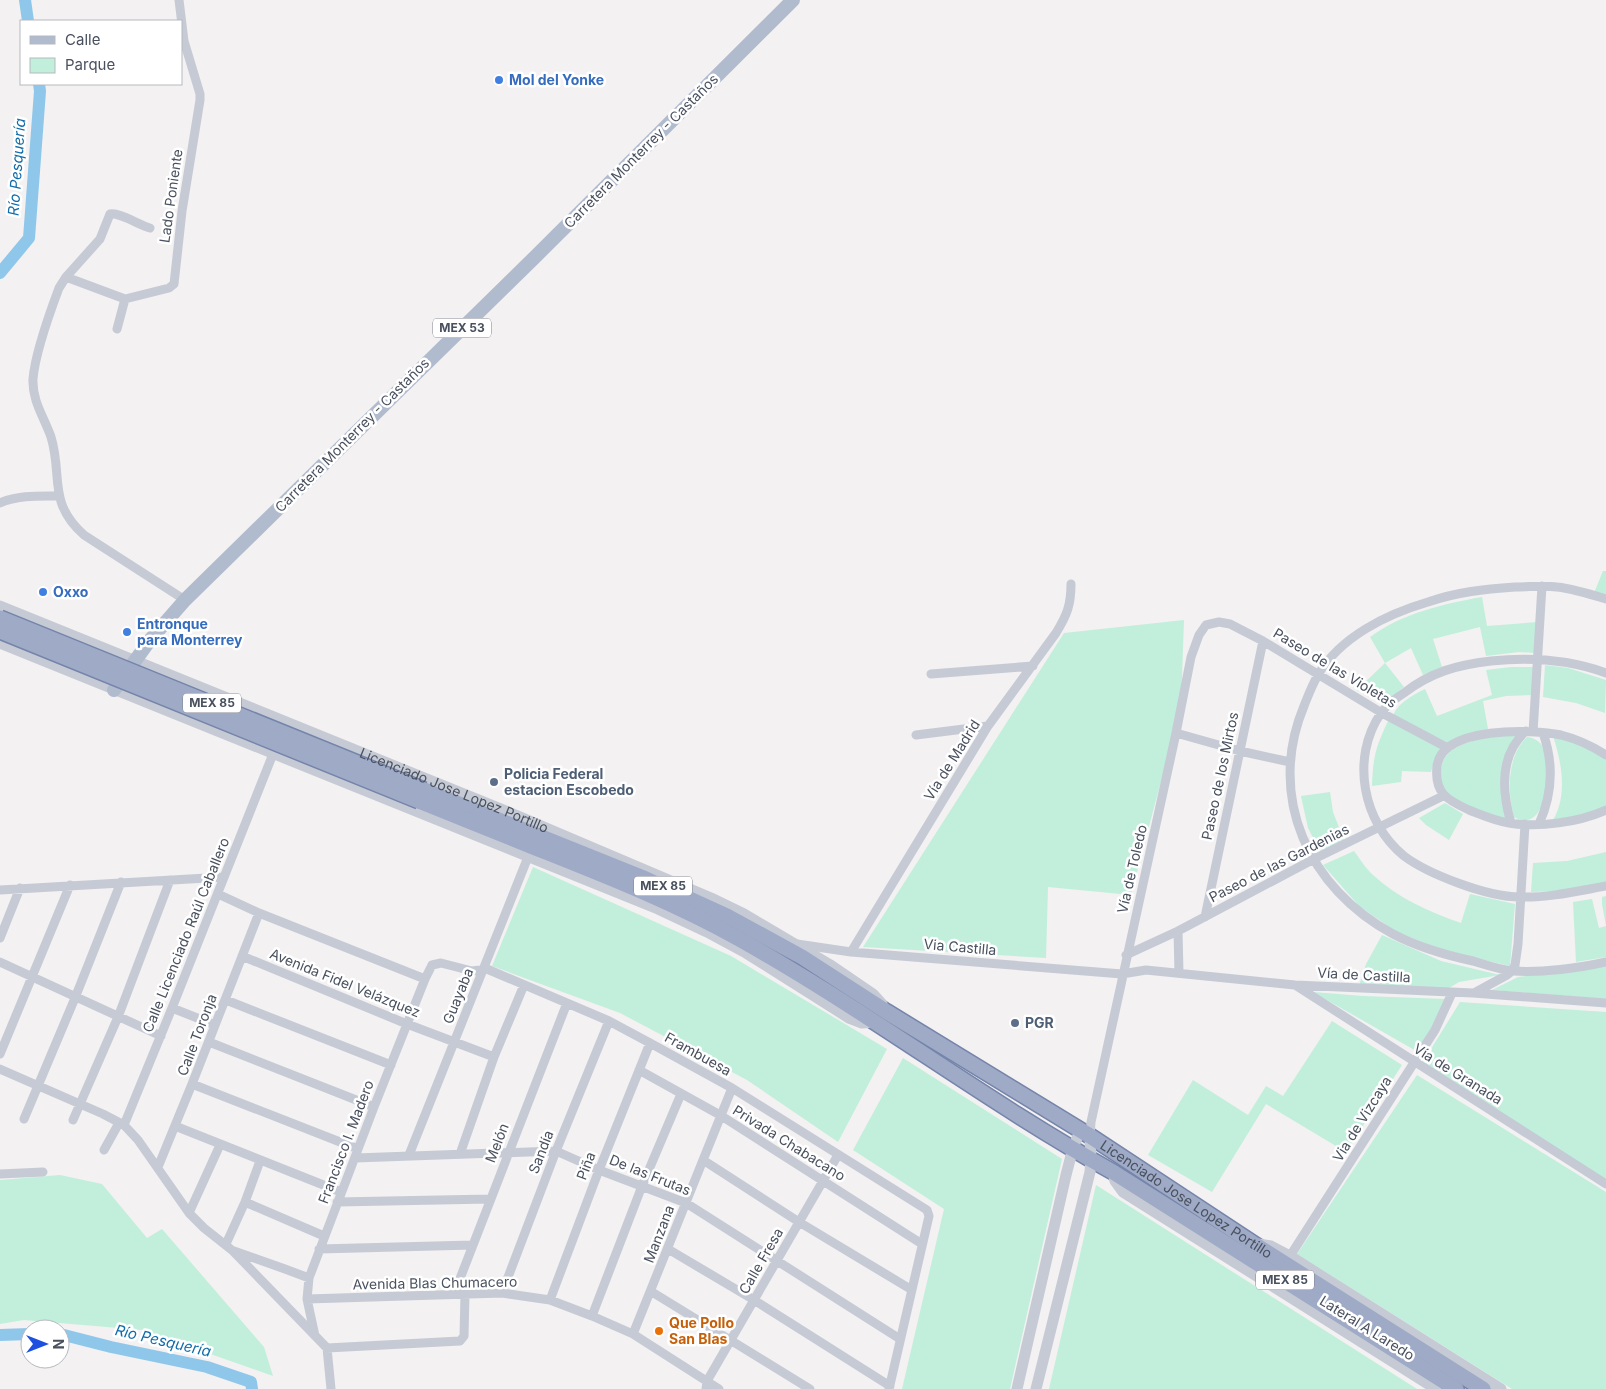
<svg xmlns="http://www.w3.org/2000/svg" width="1606" height="1389" viewBox="0 0 1606 1389" font-family="Inter,sans-serif">
	<style>
		.green { fill: #c1efdb }
		.lines { fill: none; stroke-linecap: round; stroke-linejoin: round }
		.river { stroke: #8fc7ea; stroke-width: 12 }
		.trunk-casing { stroke: #7584aa; stroke-width: 18 }
		.minor { stroke: #c5cad5; stroke-width: 9 }
		.tertiary { stroke: #c5cad5; stroke-width: 11 }
		.primary { stroke: #b1bbce; stroke-width: 14 }
		.trunk { stroke: #9eaac6; stroke-width: 15 }
		.trunk-bridge-casing { stroke: #7584aa; stroke-width: 18; stroke-linecap: butt }
		.trunk-bridge { stroke: #9eaac6; stroke-width: 15 }
		.shop-dot { fill: #3f7fe0; stroke: #fff; stroke-width: 2 }
		.service-dot { fill: #5c6f8a; stroke: #fff; stroke-width: 2 }
		.food-dot { fill: #e8710a; stroke: #fff; stroke-width: 2 }
		.labels { text-anchor: middle; stroke-width: 5; stroke-linejoin: round; paint-order: stroke }
		.shield { fill: #fff; stroke: #80848e; stroke-width: 1 }
		.shield-label { font-size: 12px; font-weight: bold; fill: #49505e }
		.shop-label { font-size: 14px; font-weight: bold; fill: #366cbe; stroke: #fff; text-anchor: start }
		.street-label { font-size: 14px; fill: #49505e; stroke: #fff }
		.service-label { font-size: 14px; font-weight: bold; fill: #4e5e75; stroke: #fff; text-anchor: start }
		.food-label { font-size: 14px; font-weight: bold; fill: #c56008; stroke: #fff; text-anchor: start }
		.water-label { font-size: 15px; font-style: italic; fill: #106daa; stroke: #fff }
	</style>
	<rect width="100%" height="100%" fill="#f3f1f1"/>
	<path class="green" d="M1603,571H1606V596L1594,593Z
		M1482,597L1487,626L1538,622L1536,653L1519,652L1486,656L1480,627L1433,639L1442,667L1423,675L1411,648L1385,663L1404,687L1384,704L1357,690L1385,663L1370,637C1403,613 1443,604 1482,597Z
		M1184,620L1181,705L1131,895L1048,887L1046,958L863,947L1064,633Z
		M1545,665L1568,668L1606,680L1605,713L1576,703L1543,697Z
		M1511,667H1534L1532,695L1506,696L1483,701L1488,729L1448,743L1393,715C1399,702 1413,695 1425,689L1437,716L1492,695L1486,670Z
		M1389,719L1442,747L1436,756L1431,772L1402,771L1401,782L1372,786C1373,756 1376,746 1389,719Z
		M1519,735L1504,760L1508,820C1494,816 1450,801 1443,788C1441,784 1441,777 1441,773C1439,739 1495,736 1519,735Z
		M1553,736L1575,743L1606,757V807L1597,811L1552,822C1568,797 1562,763 1553,736Z
		M1527,737C1536,738 1542,743 1545,751C1551,770 1547,836 1514,817C1507,792 1507,756 1527,737Z
		M1330,792L1333,812L1344,840L1320,851L1308,828L1301,796Z
		M1445,803L1463,814L1449,840L1426,825L1419,818Z
		M1354,851C1360,859 1366,869 1373,875C1398,898 1429,912 1461,923L1470,894L1515,904L1510,966L1445,951L1397,932L1360,907L1323,865Z
		M1606,852V883L1563,891L1531,892L1533,863L1567,861Z
		M533,867L731,956L887,1049L838,1142L747,1080L620,1013L492,966Z
		M1606,896V957L1576,962L1573,902L1592,899L1599,928L1606,926L1602,904V897Z
		M1382,935L1441,961L1500,975L1459,982L1449,988L1359,986L1366,964Z
		M1606,965V999L1492,990L1518,977Z
		M1313,992L1363,996L1447,999L1418,1052Z
		M1460,1002L1606,1012V1180L1423,1062Z
		M1332,1021L1402,1065L1346,1152L1266,1104L1212,1192L1148,1155L1193,1080L1248,1115L1266,1086L1283,1096Z
		M903,1058L1062,1159L1010,1389H902L944,1209L853,1150Z
		M1417,1075L1606,1192V1389H1512L1297,1254Z
		M60,1175L102,1184L147,1238L162,1229L264,1347L273,1376L142,1330L24,1320L0,1324V1180Z
		M1096,1185L1417,1389H1049Z"/>
	<g class="lines">
		<path class="river" d="M25,0L28,21
			M0,273L29,238L40,91L39,84
			M60,1334L111,1347L207,1367L251,1382L252,1389
			M0,1335L30,1334"/>
		<defs>
			<g id="trunk">
				<path id="s2" d="M424,790L646,879L727,916L802,957L887,1012L1090,1136L1254,1244L1483,1389"/>
				<path d="M419,801C457,816 495,832 533,847C603,875 673,902 739,939C868,1011 985,1101 1113,1172L1456,1389"/>
			</g>
		</defs>
		<use href="#trunk" class="trunk-casing"/>
		<path class="minor" d="M150,228C139,225 119,212 110,214L100,239L66,277L59,288C50,312 35,354 33,379C32,401 44,417 51,437C63,476 47,502 84,535L185,600
			M66,277L125,299L169,288L174,284L182,211L200,100V94L184,41L179,0
			M117,329L125,299
			M0,503C17,495 39,496 58,496
			M1606,599C1590,594 1574,589 1557,587C1543,585 1529,587 1515,587C1485,589 1457,592 1428,602C1387,614 1340,637 1318,675C1312,685 1308,696 1304,706C1266,797 1309,889 1393,934C1418,947 1445,955 1473,961C1486,965 1500,970 1514,971C1541,973 1580,968 1606,962
			M1606,673C1568,659 1531,657 1491,661C1457,665 1431,672 1404,693C1396,698 1387,705 1381,713C1350,758 1363,823 1404,856C1420,868 1439,876 1458,883C1477,890 1499,897 1520,897C1548,898 1578,891 1606,886
			M931,674L1033,666
			M1533,732L1542,586
			M1176,733L1240,751L1290,762
			M916,735L988,726
			M1606,755C1592,746 1577,739 1561,735C1533,729 1442,726 1437,766C1434,793 1447,800 1469,810C1482,815 1495,821 1509,823C1539,828 1579,822 1606,810
			M1511,823C1502,792 1499,755 1526,731
			M1539,824C1553,793 1554,764 1543,733
			M0,890L224,877
			M218,894L259,913L425,979
			M1205,917L1263,641
			M1178,931L1179,973
			M0,938L20,888
			M797,944L851,952L1122,974L1146,970L1295,985L1473,993L1606,1003
			M851,952L988,726L1056,633C1067,615 1071,605 1071,584
			M1126,955L1178,931L1314,859L1443,796
			M242,956L407,1024L494,1057
			M0,962L161,1036
			M1295,985L1606,1184
			M1474,993L1507,975L1512,971L1515,965L1518,944L1525,824
			M226,1000L391,1065
			M172,1008L215,1025
			M209,1042L374,1107
			M0,1054L70,885
			M0,1069L103,1114L124,1125L138,1140L189,1213L204,1228L233,1251L327,1348
			M639,1070L720,1115L922,1244
			M192,1084L358,1149
			M24,1119L75,998L121,882
			M73,1120L118,1017L170,880
			M124,1125L172,1008L273,754
			M175,1126L341,1192
			M1090,1136L1091,1122L1176,733L1191,657L1199,635L1206,625L1219,622L1230,624L1263,641L1382,713L1448,748
			M104,1150L119,1123
			M460,1154L494,1057L524,985
			M409,1155L530,852
			M355,1158L556,1151L599,1170L686,1203L900,1339
			M703,1160L799,1222L912,1290
			M158,1167L192,1084L259,913
			M0,1174L43,1172
			M245,1202L324,1236
			M337,1202L490,1199
			M189,1213L220,1145
			M226,1244L245,1202L260,1161
			M319,1249L473,1245
			M668,1249L754,1300L890,1386
			M234,1251L285,1269L309,1278
			M1290,1256L1435,1030L1452,993
			M652,1292L810,1389
			M502,1293L556,1151L609,1021
			M454,1294L567,1003
			M307,1299L502,1293L550,1300L592,1316L633,1334L719,1389
			M550,1300L599,1170L650,1043
			M592,1316L642,1186L681,1094
			M633,1334L732,1088
			M315,1336L307,1299L309,1278L374,1107L425,979L432,965L441,963L472,971L487,969L609,1021L650,1043L732,1088L927,1210L929,1216L889,1389
			M327,1348L460,1341L464,1336L465,1294
			M327,1348L331,1389
			M706,1389L707,1381L838,1155"/>
		<g class="tertiary">
			<path id="s1" d="M0,606L518,816L711,898L744,914L832,966L873,994L882,1004"/>
			<path d="M0,643L658,909L707,932L746,953L849,1018L862,1023L875,1022"/>
			<path d="M1113,1172L1115,1181L1123,1192L1436,1389"/>
			<path d="M1258,1244L1271,1246L1290,1256L1501,1389"/>
			<path d="M1017,1389L1066,1175L1073,1148L1080,1131"/>
			<path d="M1036,1389L1090,1172L1091,1160L1090,1136"/>
		</g>
		<path class="primary" d="M114,690L150,640L185,600L535,257L793,0"/>
		<use href="#trunk" class="trunk"/>
		<defs>
			<path id="trunk-bridge" d="M0,618L424,790
				M0,631L419,801"/>
		</defs>
		<use href="#trunk-bridge" class="trunk-bridge-casing"/>
		<use href="#trunk-bridge" class="trunk-bridge"/>
	</g>
	<g class="shop-dot">
		<circle cx="499" cy="80" r="5"/>
		<circle cx="43" cy="592" r="5"/>
		<circle cx="127" cy="632" r="5"/>
	</g>
	<g class="service-dot">
		<circle cx="494" cy="782" r="5"/>
		<circle cx="1015" cy="1023" r="5"/>
	</g>
	<circle class="food-dot" cx="659" cy="1331" r="5"/>
	<g class="labels">
		<g class="shield">
			<rect x="433" y="318.5" width="58" height="19" rx="4"/>
			<rect x="183" y="693.5" width="58" height="19" rx="4"/>
			<rect x="634" y="876.5" width="58" height="19" rx="4"/>
			<rect x="1256" y="1270.5" width="58" height="19" rx="4"/>
		</g>
		<g class="shield-label">
			<text x="462" y="332">MEX 53</text>
			<text x="212" y="707">MEX 85</text>
			<text x="663" y="890">MEX 85</text>
			<text x="1285" y="1284">MEX 85</text>
		</g>
		<g class="shop-label">
			<text x="509" y="85">Mol del Yonke</text>
			<text x="53" y="597">Oxxo</text>
			<text x="137" y="629">Entronque<tspan x="137" dy="16">para Monterrey</tspan></text>
		</g>
		<g class="street-label">
			<text transform="translate(641 151) rotate(-45)" y="5">Carretera Monterrey - Castaños</text>
			<text transform="translate(171 196) rotate(-82)" y="5">Lado Poniente</text>
			<text transform="translate(352 435) rotate(-45)" y="5">Carretera Monterrey - Castaños</text>
			<text transform="translate(1335 668) rotate(31)" y="5">Paseo de las Violetas</text>
			<text transform="translate(952 760) rotate(-58)" y="5">Vía de Madrid</text>
			<text transform="translate(1220 776) rotate(-78)" y="5">Paseo de los Mirtos</text>
			<text dy="5" stroke="none"><textPath href="#s1" startOffset="490">Licenciado Jose Lopez Portillo</textPath></text>
			<text transform="translate(1279 863) rotate(-27)" y="5">Paseo de las Gardenias</text>
			<text transform="translate(1132 869) rotate(-77)" y="5">Vía de Toledo</text>
			<text transform="translate(186 935) rotate(-68)" y="5">Calle Licenciado Raúl Caballero</text>
			<text transform="translate(960 947) rotate(5)" y="5">Via Castilla</text>
			<text transform="translate(1364 975) rotate(3)" y="5">Vía de Castilla</text>
			<text transform="translate(345 983) rotate(22)" y="5">Avenida Fidel Velázquez</text>
			<text transform="translate(458 996) rotate(-68)" y="5">Guayaba</text>
			<text transform="translate(197 1035) rotate(-69)" y="5">Calle Toronja</text>
			<text transform="translate(698 1054) rotate(29)" y="5">Frambuesa</text>
			<text transform="translate(1458 1074) rotate(32)" y="5">Vía de Granada</text>
			<text transform="translate(1362 1119) rotate(-58)" y="5">Via de Vizcaya</text>
			<text transform="translate(346 1142) rotate(-69)" y="5">Francisco I. Madero</text>
			<text transform="translate(497 1143) rotate(-69)" y="5">Melón</text>
			<text transform="translate(789 1143) rotate(32)" y="5">Privada Chabacano</text>
			<text transform="translate(541 1152) rotate(-69)" y="5">Sandía</text>
			<text transform="translate(586 1166) rotate(-69)" y="5">Piña</text>
			<text transform="translate(650 1175) rotate(22)" y="5">De las Frutas</text>
			<text dy="5" stroke="none"><textPath href="#s2" startOffset="868">Licenciado Jose Lopez Portillo</textPath></text>
			<text transform="translate(659 1234) rotate(-69)" y="5">Manzana</text>
			<text transform="translate(761 1261) rotate(-60)" y="5">Calle Fresa</text>
			<text transform="translate(435 1283) rotate(-1)" y="5">Avenida Blas Chumacero</text>
			<text transform="translate(1367 1328) rotate(32)" y="5">Lateral A Laredo</text>
		</g>
		<g class="service-label">
			<text x="504" y="779">Policia Federal<tspan x="504" dy="16">estacion Escobedo</tspan></text>
			<text x="1025" y="1028">PGR</text>
		</g>
		<g class="food-label">
			<text x="669" y="1328">Que Pollo<tspan x="669" dy="16">San Blas</tspan></text>
		</g>
		<g class="water-label">
			<text transform="translate(17 167) rotate(-86)" y="5">Río Pesquería</text>
			<text transform="translate(163 1341) rotate(13)" y="5">Río Pesquería</text>
		</g>
	</g>
	<rect x="20" y="20" width="162" height="65" fill="#ffffff" stroke="#b6b9bf"/>
	<rect x="30" y="36" width="25" height="8" fill="#b1bbce" stroke="#b6b9bf"/>
	<text x="65" y="45" font-size="15" fill="#49505e">Calle</text>
	<rect x="30" y="58" width="25" height="15" fill="#c1efdb" stroke="#b6b9bf"/>
	<text x="65" y="70" font-size="15" fill="#49505e">Parque</text>
	<g transform="translate(45 1344) rotate(90)"><circle r="24" fill="#ffffff" stroke="#b6b9bf"/>
	<path d="M0-4L9 19L0 12L-9 19Z" fill="#1d4fe0"/>
	<text y="-8" font-size="14" font-weight="bold" text-anchor="middle" fill="#49505e">N</text>
	</g>
</svg>
